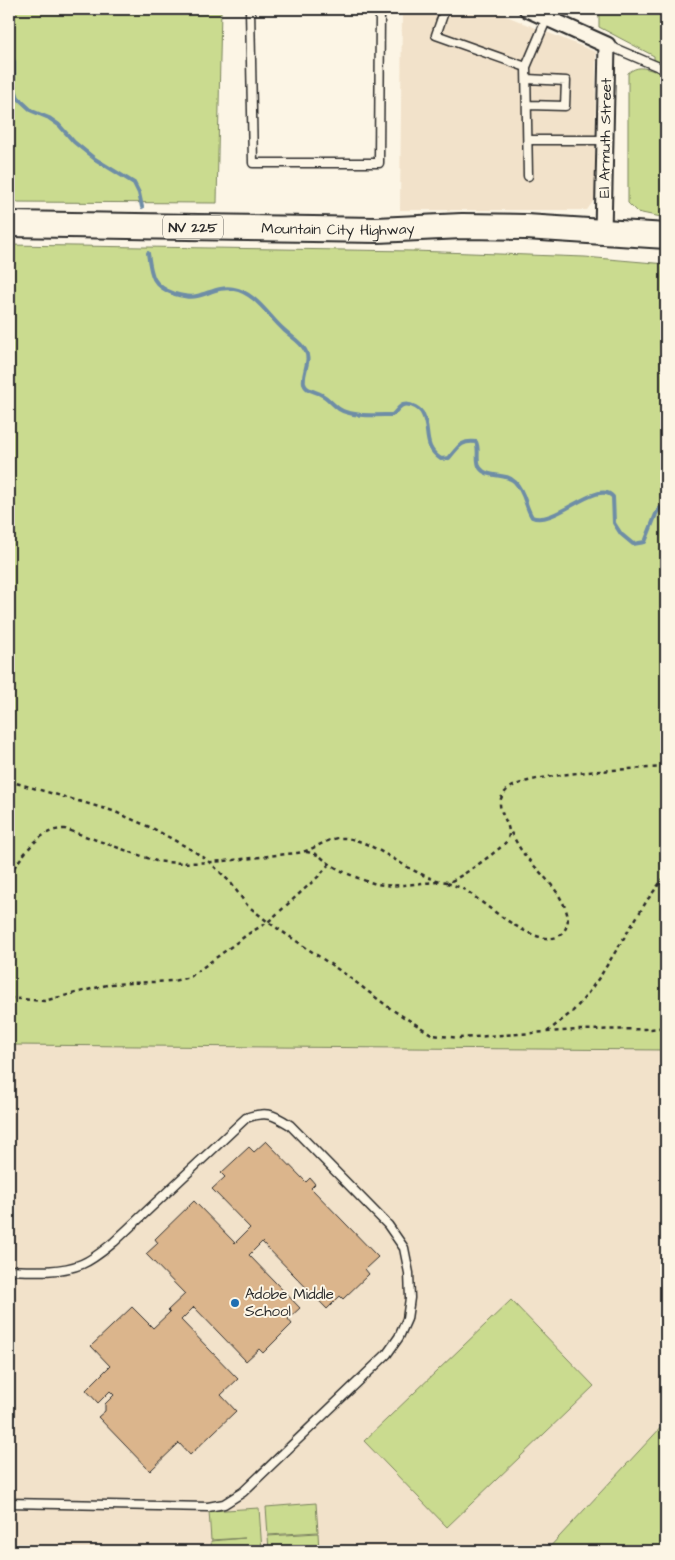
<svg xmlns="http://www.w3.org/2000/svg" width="675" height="1560" viewBox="0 0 675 1560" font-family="'Architects Daughter',sans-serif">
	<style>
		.built { fill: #f2e2ca }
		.green { fill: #cadb8f; stroke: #7a835d }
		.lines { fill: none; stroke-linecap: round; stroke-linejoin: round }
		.stream { stroke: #6e8da6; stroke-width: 4 }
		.building { fill: #dbb58c; stroke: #2b2b2b }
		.service-casing { stroke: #2b2b2b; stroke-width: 11 }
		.minor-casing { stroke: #2b2b2b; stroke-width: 19 }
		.primary-casing { stroke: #2b2b2b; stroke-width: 28 }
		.path { stroke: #2b2b2b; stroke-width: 2.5; stroke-dasharray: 4 4; stroke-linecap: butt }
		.service { stroke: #fcf5e5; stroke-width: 8 }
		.minor { stroke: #fcf5e5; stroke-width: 15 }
		.primary { stroke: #fcf5e5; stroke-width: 24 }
		.poi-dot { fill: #1f6fb2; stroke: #fcf5e5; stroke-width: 2 }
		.labels { text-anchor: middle; stroke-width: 4; stroke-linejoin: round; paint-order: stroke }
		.shield { fill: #fcf5e5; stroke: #6a6863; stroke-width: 1 }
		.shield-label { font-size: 14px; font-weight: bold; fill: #2b2b2b }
		.street-label { font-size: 15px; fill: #2b2b2b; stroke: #fcf5e5 }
		.poi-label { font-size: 15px; fill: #2b2b2b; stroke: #fcf5e5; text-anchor: start }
	</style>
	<rect width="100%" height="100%" fill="#fcf5e5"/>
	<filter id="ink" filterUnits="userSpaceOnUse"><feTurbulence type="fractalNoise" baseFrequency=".02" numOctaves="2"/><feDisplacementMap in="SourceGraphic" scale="10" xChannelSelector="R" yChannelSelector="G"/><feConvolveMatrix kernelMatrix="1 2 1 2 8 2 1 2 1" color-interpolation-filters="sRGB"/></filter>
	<g filter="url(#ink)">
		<path class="built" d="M402,9H489L596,52L595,199L587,210H400Z
			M9,1045L666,1050V1422L546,1551H9Z"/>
		<path class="green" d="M9,9H221L217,203L9,202Z
			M599,9H666V218L637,212L628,203V73C637,66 643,67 654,71V56L599,27Z
			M9,245L413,251L585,257L666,264V1050L9,1045Z
			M511,1300L594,1386L447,1527L364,1441Z
			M666,1422V1551H546Z
			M316,1503L318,1532L268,1535L266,1507Z
			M259,1508L262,1551H212L211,1541L245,1538L211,1540L209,1511Z
			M318,1533L319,1551H269L268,1536Z"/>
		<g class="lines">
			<path class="stream" d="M9,50L14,62V86L18,98L32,111L49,118L59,125L74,142L95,159L134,183L139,193L142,207
				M148,253C151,275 152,286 175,294C182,296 190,298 197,296C210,293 220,286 234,289C241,290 249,295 254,299C265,308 273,320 283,329C291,337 300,341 305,350C312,360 302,372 304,383C305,391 316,391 322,395C328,398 333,405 339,409C351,417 377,415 392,415C396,412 399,406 403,405C411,403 421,409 423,415C431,432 422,446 441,459L449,458C458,448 460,440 476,442C480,450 475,460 480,468C488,479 506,472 515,482C525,492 525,506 532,517C554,527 598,478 613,497L614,523L621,534L633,544L645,542L656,514L660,508L666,507"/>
		</g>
		<path class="building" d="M266,1141L306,1182L310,1178L315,1184L311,1188L378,1257L365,1269L369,1274L343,1299L340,1296L327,1309L262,1242L249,1255L300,1308L288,1319L292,1324L263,1353L259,1349L246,1361L194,1307L181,1320L238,1379L221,1395L236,1411L190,1455L179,1443L150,1471L98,1417L105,1411V1404L114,1395L110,1391L98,1403L86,1390L110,1366L91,1346L132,1307L153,1328L170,1312L168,1310L185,1294L146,1254L158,1243L155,1239L194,1201L235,1243L250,1228L212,1189L225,1177L221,1173L249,1147L254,1152Z"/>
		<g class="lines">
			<defs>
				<path id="service" d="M250,9L253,163H379L380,9
					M445,9L436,35L526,67L547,18
					M607,45L666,70
					M526,67L528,176
					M527,79L566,81L565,106L527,105
					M528,140H605
					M9,1270C31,1271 61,1273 82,1264C94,1259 104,1250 114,1242L246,1118C266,1111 273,1114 290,1125L388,1225L404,1248L409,1273L410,1298L407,1319L399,1337L387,1354L243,1492L224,1504L208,1507L9,1503"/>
				<path id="minor" d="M527,9L607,45L603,232"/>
				<g id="primary">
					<path id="s1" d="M9,224L377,230L462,226L526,227L666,236"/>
				</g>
			</defs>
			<use href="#service" class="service-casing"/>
			<use href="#minor" class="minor-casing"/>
			<use href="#primary" class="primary-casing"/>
			<path class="path" d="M9,781L113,811L154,829L192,850L206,859L220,872L230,882L247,905L268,922L345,974L391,1009L433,1035L459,1038L577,1030L651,1029L666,1027
				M306,852C321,854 319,857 330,864C342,872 359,879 373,883C395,889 418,882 440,882
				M9,874C24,855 39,828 65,829L156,861C202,867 251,857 297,853C313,851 326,838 341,838C374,837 414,881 449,882C460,878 497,852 505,843C507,841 509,837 509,833C509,818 491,807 506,791C523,772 637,769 666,767
				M447,883C453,885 460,887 465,890C484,902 545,958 564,931C570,923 568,914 564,905C556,887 542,875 529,860C521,852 516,841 510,831
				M9,998L44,1001L111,984L173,981L190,977L248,934L268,922L320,875L329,864
				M547,1032L572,1012L582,1001L601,975L648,899L666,875"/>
			<use href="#service" class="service"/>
			<use href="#minor" class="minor"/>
			<use href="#primary" class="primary"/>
		</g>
	</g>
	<circle class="poi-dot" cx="235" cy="1303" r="5"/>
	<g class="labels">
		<rect class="shield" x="163" y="215.5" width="60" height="23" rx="4"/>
		<g class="shield-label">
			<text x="193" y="232">NV 225</text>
		</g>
		<g class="street-label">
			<text transform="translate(605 138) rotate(-89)" y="5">El Armuth Street</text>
			<text dy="5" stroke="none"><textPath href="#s1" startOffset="329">Mountain City Highway</textPath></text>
		</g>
		<g class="poi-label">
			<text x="245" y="1299">Adobe Middle<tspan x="245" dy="17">School</tspan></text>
		</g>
	</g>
	<rect width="675" height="1560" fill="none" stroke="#fcf5e5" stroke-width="30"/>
	<rect x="15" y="15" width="645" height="1530" fill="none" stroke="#2b2b2b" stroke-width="2" filter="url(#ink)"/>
</svg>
